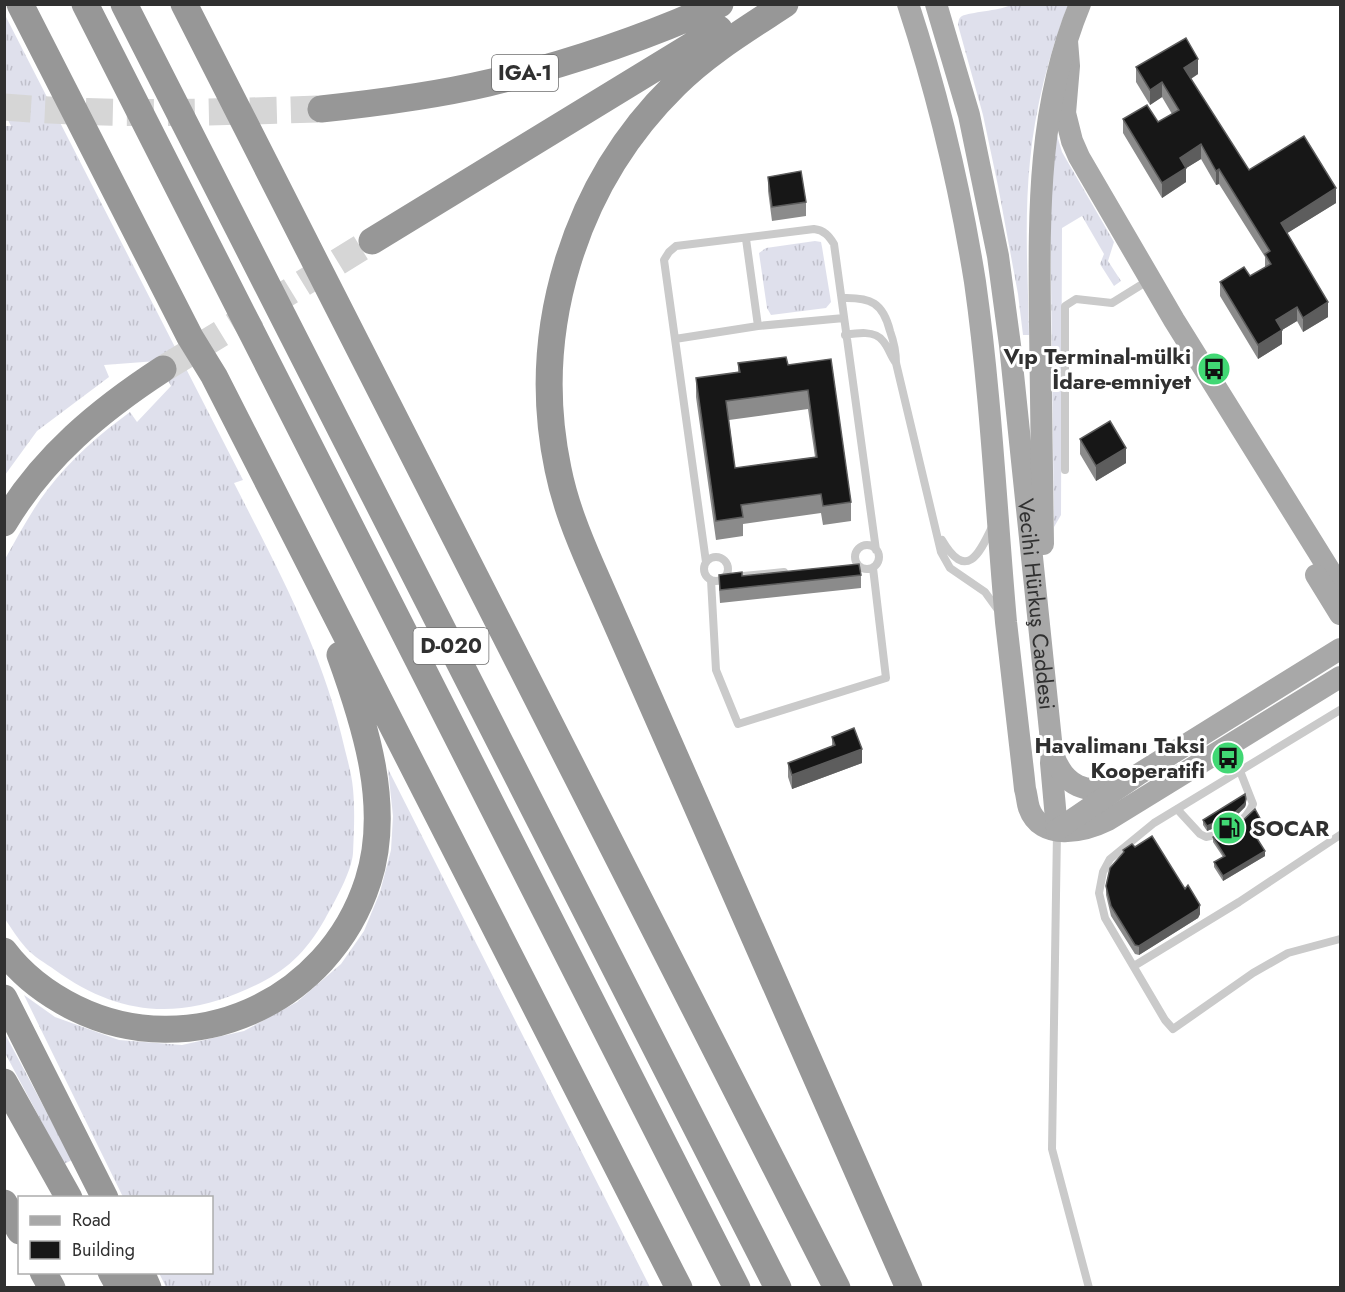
<svg xmlns="http://www.w3.org/2000/svg" width="1345" height="1292" viewBox="0 0 1345 1292" font-family="Jost,sans-serif">
	<style>
		.grass { fill: url(#grass-tufts) }
		.lines { fill: none; stroke-linecap: round; stroke-linejoin: round }
		.highway-tunnel { stroke: #d6d6d6; stroke-width: 27; stroke-dasharray: 27 14; stroke-linecap: butt }
		.lane { stroke: #cacaca; stroke-width: 8 }
		.primary { stroke: #a8a8a8; stroke-width: 22 }
		.highway { stroke: #979797; stroke-width: 27 }
		.wall { fill: #8b8b8b; fill-rule: evenodd }
		.shaded-wall { fill: #5d5d5d }
		.building { fill: #171717; stroke: #5d5d5d; stroke-width: 1.5; fill-rule: evenodd }
		.labels { text-anchor: middle; stroke-width: 6; stroke-linejoin: round; paint-order: stroke }
		.shield { fill: #fff; stroke: #6e6e6e; stroke-width: 1.5 }
		.shield-label { font-size: 21px; font-weight: bold; fill: #303030 }
		.poi-label { font-size: 22px; font-weight: bold; fill: #303030; stroke: #fff; text-anchor: end }
		.street-label { font-size: 22px; fill: #303030; stroke: #fff }
	</style>
	<defs>
		<pattern id="grass-tufts" width="24" height="20" patternUnits="userSpaceOnUse" patternTransform="scale(1.5)"><rect width="24" height="20" fill="#dfe0ec"/><path d="M3 7l-1-3M5 7V3M7 7l1-3M15 17l-1-3M17 17v-4M19 17l1-3" fill="none" stroke="#c0c0cb"/></pattern>
	</defs>
	<rect width="100%" height="100%" fill="#fff"/>
	<path class="grass" d="M1011,5H1068C1049,54 1035,108 1030,161C1024,219 1028,277 1029,335H1023L1018,294L998,186L983,115L958,25C959,21 958,19 962,16C970,12 998,11 1011,5Z
		M5,15L243,480L234,483C278,569 324,654 345,750C348,762 352,776 353,789C355,810 354,832 353,853C352,871 334,903 325,919C302,959 280,976 238,993C171,1021 113,1012 55,970C45,963 33,956 26,948C18,939 11,928 5,919L4,561C18,536 31,511 48,489C71,459 100,434 130,412L137,422L171,386L157,361L104,365L109,377L37,431L5,475L4,126H11L5,114Z
		M1056,132L1062,152L1114,242L1108,261L1121,281L1114,286L1100,264L1104,254L1082,216L1062,228L1061,515L1054,527L1050,196Z
		M815,241L821,242L822,247L831,302L826,308L771,315L767,308L759,253L766,248Z
		M388,769L650,1287H166L159,1273L212,1272V1198L123,1197L24,995L55,1017L119,1040L182,1045L244,1031L297,1002L341,964L364,931L380,892L391,850L393,816Z
		M4,1032L72,1160L64,1164L5,1053Z"/>
	<g class="lines">
		<path class="highway-tunnel" d="M4,107C110,116 215,112 321,109
			M163,369L372,241"/>
		<path class="lane" d="M746,239L758,326
			M842,298C871,297 883,303 890,331C894,342 896,352 896,363L941,552L950,568L985,592L998,610
			M845,335C857,333 875,330 883,341C889,348 891,357 896,363
			M675,339L758,326L844,318
			M1065,470V306L1076,299L1112,303L1149,280
			M942,540C966,581 979,555 992,527
			M855 557a12 12 0 1 1 24 0a12 12 0 1 1-24 0Z
			M704 569a12 12 0 1 1 24 0a12 12 0 1 1-24 0Z
			M706,562L664,260L669,252L676,246L814,229C824,230 829,236 834,244L876,550
			M733,577L784,572
			M711,580L716,670L738,724L886,678L873,568
			M1340,710L1154,823L1110,859L1103,872L1099,893L1105,918L1165,1020L1173,1029L1253,973L1288,953L1340,939
			M1177,809L1200,834L1206,837C1226,834 1246,822 1253,804L1240,771
			M1057,832L1052,1149L1089,1288
			M1134,966L1239,902L1340,835"/>
		<g class="primary">
			<path d="M908,4C938,95 960,188 975,282C991,395 996,509 1006,622C1012,677 1019,733 1025,789C1027,795 1027,802 1029,808C1041,842 1084,832 1108,820L1340,677"/>
			<path id="s1" d="M936,4L969,115L998,256L1010,345L1052,750L1051,763L1057,830"/>
			<path d="M1067,41L1069,66L1065,113L1072,141L1079,157L1174,320L1340,587"/>
			<path d="M1043,544C1042,471 1041,398 1040,324C1039,215 1037,108 1080,4"/>
			<path d="M1316,575L1340,614"/>
			<path d="M1053,754C1064,786 1087,797 1118,783"/>
			<path d="M1057,830L1139,774L1340,649"/>
		</g>
		<path class="highway" d="M20,4L190,337L214,376L679,1288
			M85,4L737,1288
			M124,4L778,1288
			M184,4L837,1288
			M785,4C747,29 707,53 675,85C574,184 529,331 558,469C565,504 578,536 592,568L909,1288
			M321,109C377,103 433,96 488,83C568,64 645,38 720,4
			M372,241L719,29
			M4,523C43,457 100,410 163,369
			M4,951C22,975 49,995 75,1008C191,1065 329,1003 368,881C392,807 365,724 340,655
			M4,998L105,1198
			M4,1082L69,1198
			M4,1203L20,1231
			M43,1272L52,1288
			M111,1272L120,1288
			M141,1272L148,1288"/>
	</g>
	<path class="wall" d="M1136,67L1198,74L1191,79L1249,170L1336,203L1287,233L1328,317L1303,332L1297,321L1282,330V344L1258,359L1220,296V282L1250,276L1265,268V257L1219,184L1216,185L1201,159L1186,168V182L1162,198L1123,133V119L1158,122L1172,114L1162,97L1150,105L1136,82Z
		M768,177L806,202V216L772,221L768,191Z
		M831,359L851,502V521L823,525L821,513L743,524V536L716,540L696,397V378L738,372V363L788,365ZM808,409L815,457L735,468L729,420Z
		M1080,439L1126,463L1096,481L1080,454Z
		M719,575L742,576L861,575V588L720,603L719,588Z
		M832,737L862,763L792,789L788,777V763L832,746Z
		M1246,804L1245,807L1231,821L1207,831L1203,825V820Z
		M1262,827L1254,832L1265,856L1223,881L1214,867V862L1223,857L1213,842V837Z
		M1123,850L1200,914L1198,918L1139,955L1135,954L1111,916L1106,895V886L1123,854Z"/>
	<path class="shaded-wall" d="M1198,59V74L1184,83V68Z
		M1162,82V97L1150,105V90Z
		M1201,144V159L1180,172V158Z
		M1186,168V182L1162,198V183Z
		M1219,169V184L1216,185V171Z
		M1336,188V203L1281,237V223Z
		M1328,302V317L1303,332V318Z
		M1297,307V321L1282,330V344L1258,359V345L1276,320Z
		M1126,448V463L1096,481V466Z
		M862,749V763L792,789V775Z
		M1246,799V804L1245,807L1231,821L1207,831V826Z
		M1262,822V827L1251,833V829Z
		M1265,851V856L1223,881V876Z
		M1200,905V914L1198,918L1139,955V946Z"/>
	<path class="building" d="M1186,38L1198,59L1184,68L1249,170L1304,136L1336,188L1281,223L1328,302L1303,318L1297,307L1276,320L1282,330L1258,345L1220,282L1244,267L1250,276L1271,264L1265,254L1270,251L1219,169L1216,171L1201,144L1180,158L1186,168L1162,183L1123,119L1147,105L1158,122L1179,110L1162,82L1150,90L1136,67Z
		M801,171L806,202L772,207L768,177Z
		M786,357L788,365L831,359L851,502L823,506L821,494L741,505L743,517L716,521L696,378L740,372L738,363ZM808,390L817,457L735,468L726,401Z
		M1110,421L1126,448L1096,466L1080,439Z
		M859,564L861,575L720,590L719,575L742,572V576Z
		M854,728L862,749L792,775L788,763L835,745L832,737Z
		M1245,794L1246,799L1245,803L1231,816L1207,826L1203,820Z
		M1255,809L1262,822L1251,829L1265,851L1223,876L1214,862L1225,856L1213,837L1237,826Z
		M1152,836L1185,889L1188,885L1200,905L1198,909L1139,946L1135,945L1111,906L1106,886L1110,868L1124,852L1123,850L1132,844L1135,847Z"/>
	<defs>
		<symbol id="bus-disc" viewBox="-11 -11 22 22"><circle r="9.5" fill="#41d874" stroke="#fff"/><path d="M-5-6H5V4H4V6H2V4H-2V6H-4V4H-5ZM-3.5-4V0h7V-4ZM-3.5 1.2v1.5H-2V1.2ZM2 1.2v1.5H3.5V1.2Z" fill="#111"/></symbol>
		<symbol id="fuel-disc" viewBox="-11 -11 22 22"><circle r="9.5" fill="#41d874" stroke="#fff"/><path d="M-5.5-6h7V0h2V4h1.3V-2.5L3-4.5l.8-.8L6-3V5H2.5V1h-1V6h-7ZM-4.2-4.7v3.2H.2V-4.7Z" fill="#111"/></symbol>
	</defs>
	<g fill-rule="evenodd">
		<use href="#bus-disc" x="1195" y="350" width="38" height="38"/>
		<use href="#bus-disc" x="1209" y="739" width="38" height="38"/>
		<use href="#fuel-disc" x="1210" y="809" width="38" height="38"/>
	</g>
	<g class="labels">
		<g class="shield">
			<rect x="492" y="55" width="66" height="36" rx="4.5"/>
			<rect x="413.5" y="628" width="75" height="36" rx="4.5"/>
		</g>
		<g class="shield-label">
			<text x="525" y="80">IGA-1</text>
			<text x="451" y="653">D-020</text>
		</g>
		<g class="poi-label">
			<text x="1191" y="364">Vıp Terminal-mülki<tspan x="1191" dy="25">İdare-emniyet</tspan></text>
			<text x="1205" y="753">Havalimanı Taksi<tspan x="1205" dy="25">Kooperatifi</tspan></text>
			<text x="1252" y="836" text-anchor="start">SOCAR</text>
		</g>
		<g class="street-label">
			<text dy="8" stroke="none"><textPath href="#s1" startOffset="610">Vecihi Hürkuş Caddesi</textPath></text>
		</g>
	</g>
	<rect width="1345" height="1292" fill="none" stroke="#303030" stroke-width="12"/>
	<rect x="18" y="1196" width="195" height="78" fill="#ffffff" stroke="#acacac" stroke-width="1.5"/>
	<rect x="30" y="1216" width="30" height="9" fill="#a8a8a8" stroke="#acacac" stroke-width="1.5"/>
	<text x="72" y="1226" font-size="18" fill="#303030">Road</text>
	<rect x="30" y="1241" width="30" height="18" fill="#171717" stroke="#acacac" stroke-width="1.5"/>
	<text x="72" y="1256" font-size="18" fill="#303030">Building</text>
</svg>
